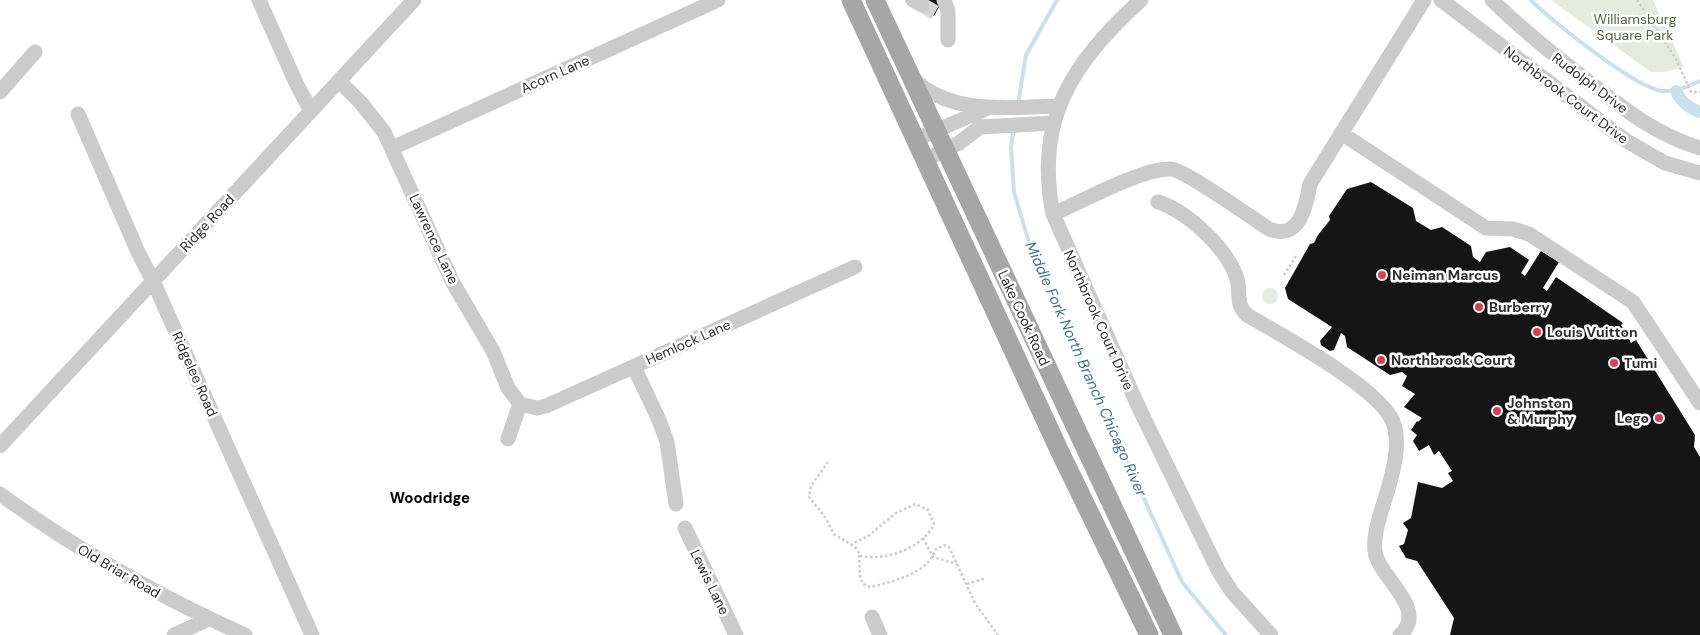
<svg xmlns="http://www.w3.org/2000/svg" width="1700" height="635" viewBox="0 0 1700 635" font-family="'DM Sans',sans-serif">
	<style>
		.green { fill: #e5ebdd }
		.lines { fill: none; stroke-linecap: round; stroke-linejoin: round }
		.stream { stroke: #cbe0e9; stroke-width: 4 }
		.canal { stroke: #cbe0e9; stroke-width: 12 }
		.building { fill: #151515 }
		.minor-tunnel { stroke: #d5d5d5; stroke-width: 15; stroke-dasharray: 15 8; stroke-linecap: butt }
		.path { stroke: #cbcbcb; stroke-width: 2.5; stroke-dasharray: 2.5 2.5; stroke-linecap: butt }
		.minor { stroke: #cbcbcb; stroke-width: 15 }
		.major { stroke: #a6a6a6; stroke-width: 19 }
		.poi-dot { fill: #d83e55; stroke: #fff; stroke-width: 2 }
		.labels { text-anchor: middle; stroke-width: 5; stroke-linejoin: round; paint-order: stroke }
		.park-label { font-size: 14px; fill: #55673f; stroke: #fff }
		.street-label { font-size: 14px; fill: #2e2e2e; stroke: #fff }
		.poi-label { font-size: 14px; font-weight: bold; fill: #2e2e2e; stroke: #fff; text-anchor: start }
		.water-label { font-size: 15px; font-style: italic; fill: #42748b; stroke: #fff }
		.neighbourhood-label { font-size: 15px; font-weight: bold; fill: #000; stroke: #fff }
	</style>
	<rect width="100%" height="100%" fill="#fff"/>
	<path class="green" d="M1551,0H1653L1684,67L1664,72H1651Z
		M1262 296a8 8 0 1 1 16 0a8 8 0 1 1-16 0Z"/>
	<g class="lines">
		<path class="stream" d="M1531,0C1550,20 1638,90 1663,91C1677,92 1688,86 1700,81
			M1018,104L1026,55L1057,0
			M1014,128L1011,147L1014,192L1032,253L1182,582L1226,635"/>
		<path class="canal" d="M1676,91C1680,101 1690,109 1700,112"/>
	</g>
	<path class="building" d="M924,0H943L934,16L920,8Z
		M1371,182L1413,208L1416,221L1431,230L1442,227L1471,246L1473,257L1480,262L1486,252L1510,247L1529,260L1521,273L1525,276L1541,251L1559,262L1543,288L1547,291L1556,277L1623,323L1621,325L1631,343L1636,340L1695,435L1694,447L1700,457V635H1450L1454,618L1417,561L1406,558L1399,546L1404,544L1408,530L1403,523L1411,518L1418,482L1442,488L1453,481L1448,473L1452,471L1439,451L1434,455L1429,445L1419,451L1413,441L1417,435L1411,430L1417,421L1418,422L1422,418L1404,407L1415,394L1402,386L1407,376L1402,372L1390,375L1347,347L1345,336L1341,333L1334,350L1330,351L1321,345L1320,341L1332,327L1288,299L1285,288L1310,244L1314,243L1318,235L1330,220L1329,216L1347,189Z"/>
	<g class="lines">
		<path class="minor-tunnel" d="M922,5L936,13"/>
		<path class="path" d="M1637,0L1676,59L1691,92H1700
			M1284,275L1296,256
			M828,462L811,486L809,497L825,517L834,534L855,547L861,556C886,561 923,548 934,524L928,510L915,504L896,513L868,536L852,544
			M923,538L933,557L957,564
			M859,555L860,576L863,584L870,587C890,583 930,572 935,550L944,545L949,547L975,603L998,635
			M967,584L986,578"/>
		<path class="minor" d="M259,0L297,85L311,111
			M913,0L922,5
			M944,0L948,11V40
			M1141,0C1073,62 1034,119 1053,214L1139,408L1218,570L1232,592L1271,635
			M1441,0L1625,140L1665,163L1700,173
			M1492,0C1522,30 1555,56 1589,82C1624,109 1656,135 1700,148
			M913,79C952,116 1010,107 1059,106
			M339,81L361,103L384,132L453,283L493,351L508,388L520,404L537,408L546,406L855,267
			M0,92L35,52
			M78,114L138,252L153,281L312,635
			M1341,133L1486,228L1513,229L1529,234L1633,302L1700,403
			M915,140L988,108
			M392,148L718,0
			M925,160L959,143L980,127L1053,123
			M1158,202C1187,211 1228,249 1237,279C1241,293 1235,304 1247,315C1281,335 1380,388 1393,422C1400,441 1395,463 1390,482C1385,503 1370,536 1376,556C1383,580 1428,610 1400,635
			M1053,214C1081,202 1142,168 1171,169C1185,170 1252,218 1269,229C1300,241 1306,206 1310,184L1424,0
			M634,367L659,420L667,442L676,504
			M508,439L520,404
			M0,446L414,0
			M0,494C77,550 158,596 245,635
			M685,528L736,635
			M872,617L880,635
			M174,635L209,619"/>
		<path class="major" d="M851,0L1060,452L1149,635
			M875,0L1173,635"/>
	</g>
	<g class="poi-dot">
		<circle cx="1382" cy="275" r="5"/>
		<circle cx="1479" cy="307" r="5"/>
		<circle cx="1537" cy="332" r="5"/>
		<circle cx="1381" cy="360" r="5"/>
		<circle cx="1614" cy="363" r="5"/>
		<circle cx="1497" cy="411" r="5"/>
		<circle cx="1659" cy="418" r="5"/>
	</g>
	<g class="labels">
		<g class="park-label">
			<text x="1635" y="24">Williamsburg<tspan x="1635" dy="16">Square Park</tspan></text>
		</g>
		<g class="street-label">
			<text transform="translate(555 74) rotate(-24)" y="5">Acorn Lane</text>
			<text transform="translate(1590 83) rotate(37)" y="5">Rudolph Drive</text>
			<text transform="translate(1566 95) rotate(37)" y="5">Northbrook Court Drive</text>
			<text transform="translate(207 223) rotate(-47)" y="5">Ridge Road</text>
			<text transform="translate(434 239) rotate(65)" y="5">Lawrence Lane</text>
			<text transform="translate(1024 318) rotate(65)" y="5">Lake Cook Road</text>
			<text transform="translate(1099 320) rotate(66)" y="5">Northbrook Court Drive</text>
			<text transform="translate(688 342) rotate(-24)" y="5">Hemlock Lane</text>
			<text transform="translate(195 374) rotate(66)" y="5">Ridgelee Road</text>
			<text transform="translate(119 571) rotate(30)" y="5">Old Briar Road</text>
			<text transform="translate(710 582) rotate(64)" y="5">Lewis Lane</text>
		</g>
		<g class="poi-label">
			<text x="1392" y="280">Neiman Marcus</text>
			<text x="1489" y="312">Burberry</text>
			<text x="1547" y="337">Louis Vuitton</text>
			<text x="1391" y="365">Northbrook Court</text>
			<text x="1624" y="368">Tumi</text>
			<text x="1507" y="408">Johnston<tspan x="1507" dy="16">&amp; Murphy</tspan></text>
			<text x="1649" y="423" text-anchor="end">Lego</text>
		</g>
		<g class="water-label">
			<text transform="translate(1086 369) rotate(66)" y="5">Middle Fork North Branch Chicago River</text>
		</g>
		<g class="neighbourhood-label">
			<text x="430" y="503">Woodridge</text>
		</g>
	</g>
</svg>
